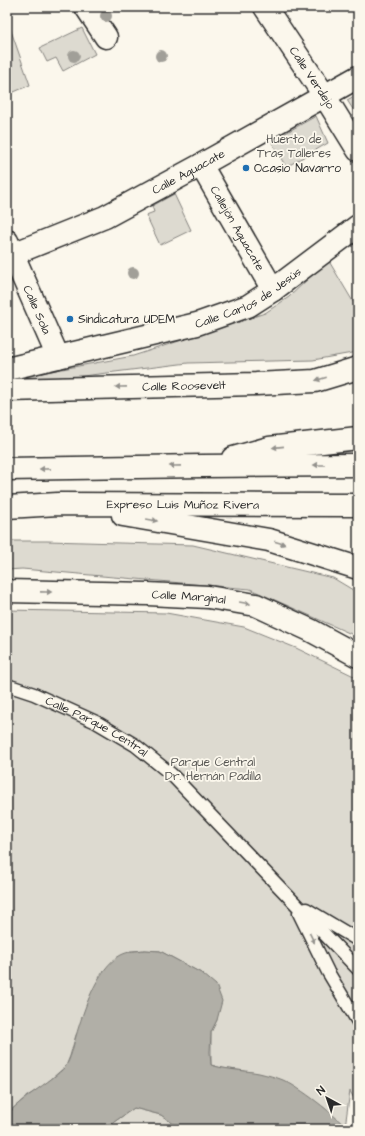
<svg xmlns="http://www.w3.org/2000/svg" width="365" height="1136" viewBox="0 0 365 1136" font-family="'Architects Daughter',sans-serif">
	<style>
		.green { fill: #dddad0; stroke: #84827e }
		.water { fill: #b1afa7; stroke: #7b7a75 }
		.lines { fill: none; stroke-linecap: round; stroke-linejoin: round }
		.lane-casing { stroke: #2b2b2b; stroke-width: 15 }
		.street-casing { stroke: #2b2b2b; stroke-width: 25 }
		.highway-casing { stroke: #2b2b2b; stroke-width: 25 }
		.lane { stroke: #fbf7ec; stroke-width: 12 }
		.street { stroke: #fbf7ec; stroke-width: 22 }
		.highway { stroke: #fbf7ec; stroke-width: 22 }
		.tree { fill: #a19f98 }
		.oneway { fill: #93918c }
		.poi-dot { fill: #1f6fb2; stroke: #fbf7ec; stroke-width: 1.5 }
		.labels { text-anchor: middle; stroke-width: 3.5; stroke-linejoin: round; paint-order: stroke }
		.street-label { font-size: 12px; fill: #2b2b2b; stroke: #fbf7ec }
		.park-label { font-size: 12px; fill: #585754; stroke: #fbf7ec }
		.poi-label { font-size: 12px; fill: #2b2b2b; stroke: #fbf7ec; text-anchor: start }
	</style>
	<rect width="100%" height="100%" fill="#fbf7ec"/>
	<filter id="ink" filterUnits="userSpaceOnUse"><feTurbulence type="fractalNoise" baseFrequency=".025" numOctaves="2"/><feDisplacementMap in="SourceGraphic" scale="8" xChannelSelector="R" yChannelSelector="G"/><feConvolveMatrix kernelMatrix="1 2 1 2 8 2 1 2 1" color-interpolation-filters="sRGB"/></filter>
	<g filter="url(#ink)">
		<path class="green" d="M10,28L30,85L7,95V30Z
			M82,28L95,54L63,71L56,58L47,62L40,48Z
			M358,94V117L347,100Z
			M316,116L328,143L286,167L271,141Z
			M174,194L191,230L160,245L146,215L154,212L152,206Z
			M331,257L330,263L358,310V352L313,360L188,363L58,379L13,378L133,356L265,313L289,297Z
			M7,541H47L193,545L333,578L358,593V637L250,589L22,569L7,570Z
			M7,610L166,613L244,627L296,648L358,678V1106L350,1091L345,1127L323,1107L245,1071L221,1068L211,1065V1032L217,1020L203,974L160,951L145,950L130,951L76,1035L70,1056L66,1066L42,1087L27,1096L10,1111L7,1116Z
			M134,1108L161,1115L181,1129H104Z"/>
		<path class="water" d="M145,950L160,951L203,974L216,985L222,1001L217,1020L211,1032L210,1052L211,1065C227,1070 243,1070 259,1073C267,1075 276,1077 283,1080C299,1087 336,1115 347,1129H181L161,1115L134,1108L104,1129H7C7,1125 6,1120 7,1117C10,1105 54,1080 65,1067C71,1059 73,1046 76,1036C83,1012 97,967 121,955C129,951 136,951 145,950Z"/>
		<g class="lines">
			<defs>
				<g id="lane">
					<path id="s1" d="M7,685L34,694L96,722L135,745L171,774L358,969"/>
					<path d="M306,909L358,940"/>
					<path d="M299,913L328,972L358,1022"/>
				</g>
				<g id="street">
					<path d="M86,7L106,37"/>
					<path id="s2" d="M265,7L324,95L358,150"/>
					<path id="s3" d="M201,165L273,290"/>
					<path id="s4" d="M7,241L58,357"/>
					<path id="s5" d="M13,254L105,217L201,165L358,77"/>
					<path id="s6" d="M7,369L197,324L248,306L273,290L358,226"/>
					<path id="s7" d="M7,390L256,384L315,381L358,368"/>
					<path id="s8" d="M7,591L148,594L208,597L256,605L310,630L358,656"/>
				</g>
				<g id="highway">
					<path d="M233,458L269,448L358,438"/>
					<path d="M7,469L202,466L358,465"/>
					<path id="s9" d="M7,507L58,504L358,505"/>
					<path d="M123,515L269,540L358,568"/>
				</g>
			</defs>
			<use href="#lane" class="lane-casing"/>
			<use href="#street" class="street-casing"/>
			<use href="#highway" class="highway-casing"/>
			<use href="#lane" class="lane"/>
			<use href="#street" class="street"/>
			<use href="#highway" class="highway"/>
		</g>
		<g class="tree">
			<circle cx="106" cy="16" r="6"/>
			<circle cx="74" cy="56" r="6"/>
			<circle cx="161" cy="56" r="6"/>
			<circle cx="133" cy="273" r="6"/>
		</g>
		<defs><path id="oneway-solid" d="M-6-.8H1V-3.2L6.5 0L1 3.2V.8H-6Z"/></defs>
		<g class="oneway">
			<use href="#oneway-solid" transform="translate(321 379) rotate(164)"/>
			<use href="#oneway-solid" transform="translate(121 387) rotate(179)"/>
			<use href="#oneway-solid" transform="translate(278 447) rotate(174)"/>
			<use href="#oneway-solid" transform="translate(319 465) rotate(180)"/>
			<use href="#oneway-solid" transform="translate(175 466) rotate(179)"/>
			<use href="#oneway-solid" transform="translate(45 469) rotate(179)"/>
			<use href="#oneway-solid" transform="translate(152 520) rotate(10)"/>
			<use href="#oneway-solid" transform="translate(280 543) rotate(17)"/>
			<use href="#oneway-solid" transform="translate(46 592) rotate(1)"/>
			<use href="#oneway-solid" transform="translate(245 603) rotate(10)"/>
			<use href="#oneway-solid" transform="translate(312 938) rotate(64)"/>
		</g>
	</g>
	<g class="poi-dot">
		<circle cx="246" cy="168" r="4"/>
		<circle cx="70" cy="319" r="4"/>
	</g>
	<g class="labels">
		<g class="street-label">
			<text dy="4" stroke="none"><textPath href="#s2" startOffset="85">Calle Verdejo</textPath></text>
			<text dy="4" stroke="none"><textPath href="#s5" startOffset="194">Calle Aguacate</textPath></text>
			<text dy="4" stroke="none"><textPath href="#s3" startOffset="73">Callejón Aguacate</textPath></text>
			<text dy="4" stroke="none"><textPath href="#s6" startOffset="253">Calle Carlos de Jesús</textPath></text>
			<text dy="4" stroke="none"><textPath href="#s4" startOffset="75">Calle Sola</textPath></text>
			<text dy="4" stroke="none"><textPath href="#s7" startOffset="177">Calle Roosevelt</textPath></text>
			<text dy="4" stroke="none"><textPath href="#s9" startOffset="176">Expreso Luis Muñoz Rivera</textPath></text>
			<text dy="4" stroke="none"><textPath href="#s8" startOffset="182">Calle Marginal</textPath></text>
			<text dy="4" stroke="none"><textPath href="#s1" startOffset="99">Calle Parque Central</textPath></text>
		</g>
		<g class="park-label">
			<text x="294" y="143">Huerto de<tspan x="294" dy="14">Tras Talleres</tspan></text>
			<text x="213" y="766">Parque Central<tspan x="213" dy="14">Dr. Hernán Padilla</tspan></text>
		</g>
		<g class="poi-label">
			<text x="254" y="172">Ocasio Navarro</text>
			<text x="78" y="323">Sindicatura UDEM</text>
		</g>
	</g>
	<rect width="365" height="1136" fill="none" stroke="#fbf7ec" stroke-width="24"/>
	<rect x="12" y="12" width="341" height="1112" fill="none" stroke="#2b2b2b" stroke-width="1.5" filter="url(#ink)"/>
	<g transform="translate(327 1098) rotate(320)" stroke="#fbf7ec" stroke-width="3" paint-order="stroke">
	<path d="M0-3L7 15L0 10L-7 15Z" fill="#2b2b2b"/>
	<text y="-6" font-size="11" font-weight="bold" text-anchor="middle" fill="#2b2b2b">N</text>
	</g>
</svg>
